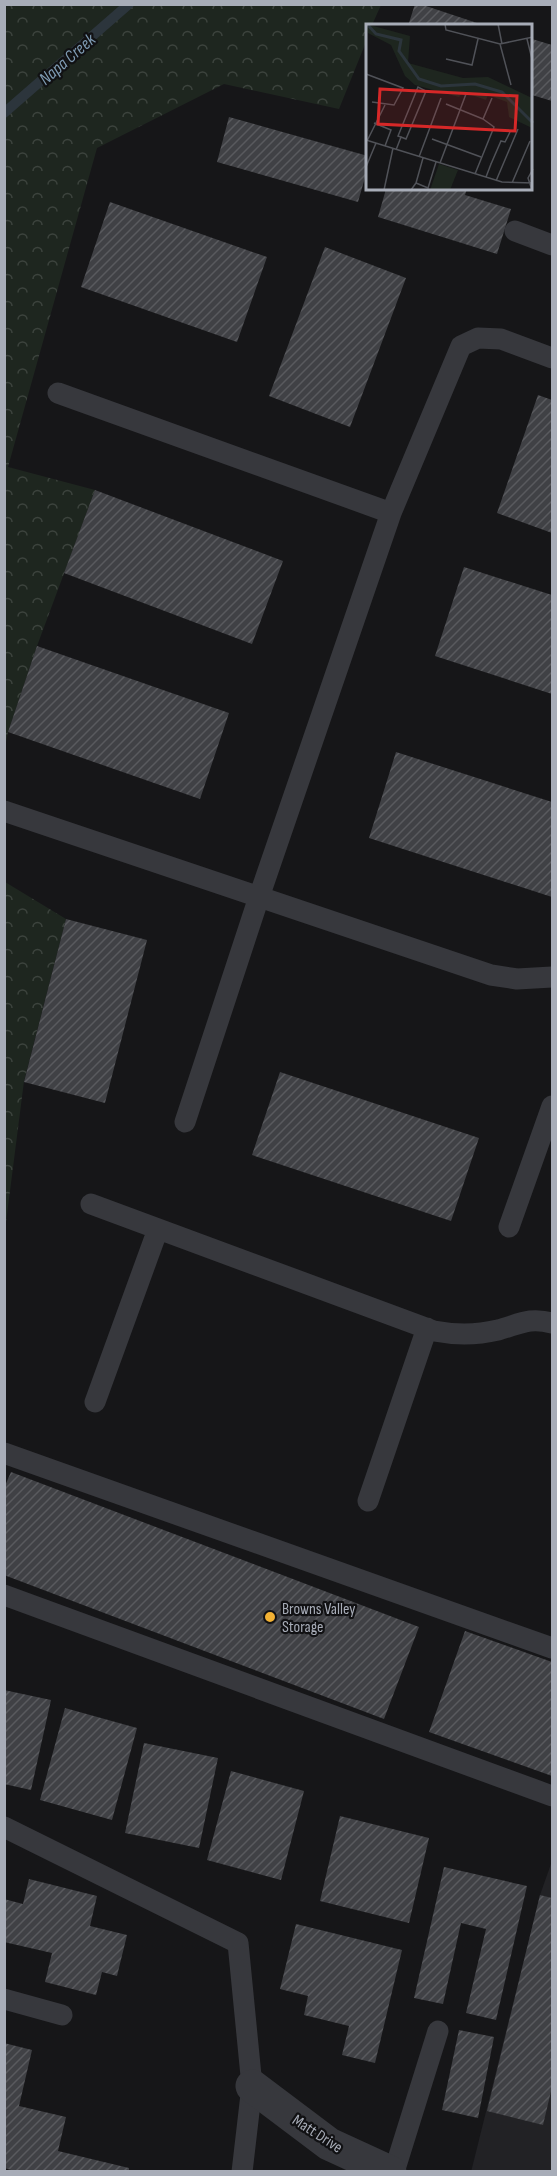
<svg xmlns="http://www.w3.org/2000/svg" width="557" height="2176" viewBox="0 0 557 2176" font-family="'Sofia Sans Condensed',sans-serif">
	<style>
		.built { fill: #222225 }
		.forest { fill: url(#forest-crowns) }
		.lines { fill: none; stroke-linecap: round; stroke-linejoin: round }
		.stream { stroke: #2c353c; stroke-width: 10 }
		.building { fill: url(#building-hatch) }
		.lane { stroke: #37383d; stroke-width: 21 }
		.street { stroke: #37383d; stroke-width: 33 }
		.poi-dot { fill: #f2b134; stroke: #111113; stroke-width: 2 }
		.labels { text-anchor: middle; stroke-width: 4.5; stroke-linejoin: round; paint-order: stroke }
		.poi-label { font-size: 16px; fill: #a8adb8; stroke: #111113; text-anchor: start }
		.street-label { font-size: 16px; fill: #a8adb8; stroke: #111113 }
		.water-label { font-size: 18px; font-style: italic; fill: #7f9bb3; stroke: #111113 }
		.inset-river { fill: none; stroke: #2c353c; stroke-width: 3 }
		.inset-road { fill: none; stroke: #505258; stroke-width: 1.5 }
		.view { fill: #d62828; fill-opacity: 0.15; stroke: #d62828; stroke-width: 3 }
		.inset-edge { fill: none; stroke: #a8adb8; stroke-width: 3 }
	</style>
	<defs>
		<pattern id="forest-crowns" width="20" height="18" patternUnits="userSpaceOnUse" patternTransform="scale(1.5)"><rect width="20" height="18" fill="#1e261f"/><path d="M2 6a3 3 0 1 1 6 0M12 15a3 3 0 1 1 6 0" fill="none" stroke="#3c433d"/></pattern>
		<pattern id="building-hatch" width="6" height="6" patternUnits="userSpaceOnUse" patternTransform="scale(1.5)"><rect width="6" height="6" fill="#404145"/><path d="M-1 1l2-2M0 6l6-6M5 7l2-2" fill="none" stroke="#595a5e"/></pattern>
	</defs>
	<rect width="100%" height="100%" fill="#161618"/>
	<path class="built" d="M552,1861V2171L471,2172L540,1895Z"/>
	<path class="forest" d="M5,5H381L372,25L368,26V37L339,109L224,84L97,148L8,467L95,490L37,646L8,732L5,747Z
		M5,882L66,919L24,1081L5,1230Z"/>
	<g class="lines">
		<path class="stream" d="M4,113L129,4"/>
	</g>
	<path class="building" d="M415,4H420L486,26H408Z
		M532,39L552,45V101L532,95Z
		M229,117L368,156V167L358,202L217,162Z
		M386,189H467L465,195L511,209L497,254L378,217Z
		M110,202L267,257L237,342L81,287Z
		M325,247L406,278L350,427L269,396Z
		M538,395L552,400V533L497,513Z
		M95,490L283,561L252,644L64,573Z
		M464,567L552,595V694L435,656Z
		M37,646L229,713L200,799L8,732Z
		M396,752L552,802V897L369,838Z
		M66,919L147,940L105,1103L24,1082Z
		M280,1072L479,1138L451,1221L252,1155Z
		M11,1472L419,1627L384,1719L4,1575V1488Z
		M465,1631L552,1662V1776L429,1732Z
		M4,1690L51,1700L31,1790L4,1784Z
		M65,1708L137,1728L112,1820L40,1800Z
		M144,1743L218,1758L199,1848L125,1833Z
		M231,1771L304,1791L281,1880L207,1860Z
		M340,1816L429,1838L409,1923L320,1901Z
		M444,1867L527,1886L496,2020L466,2013L486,1929L461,1923L443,2004L414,1998Z
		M29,1879L97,1896L90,1926L127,1935L117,1976L102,1972L96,1995L45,1982L52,1953L4,1942V1899L23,1904Z
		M540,1895L552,1898V2087L543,2125L487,2111Z
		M296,1924L402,1950L375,2063L342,2055L349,2026L304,2015L308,1996L280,1989Z
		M459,2030L494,2037L478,2118L442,2110Z
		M4,2043L32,2050L19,2106L66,2117L58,2151L129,2168V2172H18L4,2168Z"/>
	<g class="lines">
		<path class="lane" d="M515,231L552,245
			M58,393L391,513L259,897L185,1122
			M391,513L461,346L478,338L501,339L552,358
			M4,811L491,975L517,979L552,977
			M91,1204L434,1331C455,1335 477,1335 498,1330C520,1324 529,1317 552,1323
			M509,1227L552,1106
			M95,1402L158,1229
			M4,1453L552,1648
			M368,1501L427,1328
			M4,1595L552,1796
			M4,1827L238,1943L252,2086L242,2172
			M4,1999L62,2015
			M394,2172L438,2031"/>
		<path class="street" d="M252,2086L329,2144L390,2172"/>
	</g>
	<circle class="poi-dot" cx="270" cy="1617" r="6"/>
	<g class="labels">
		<g class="poi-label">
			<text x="282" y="1614">Browns Valley<tspan x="282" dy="18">Storage</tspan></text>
		</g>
		<g class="street-label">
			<text transform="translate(318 2133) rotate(33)" y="6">Matt Drive</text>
		</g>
		<g class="water-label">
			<text transform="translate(67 59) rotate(-41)" y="6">Napa Creek</text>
		</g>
	</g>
	<g transform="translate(366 24)">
		<rect width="166" height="166" fill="#161618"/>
		<path d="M73,140L92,146L84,166H64Z" fill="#1e261f"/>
		<path d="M0,0L44,12L42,39L97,54L122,53L166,74V104L143,93L141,78L122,71L120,76L97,68L93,73L49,61L39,52L25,21L2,9Z" fill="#1e261f"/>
		<path class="inset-river" d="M1,0L10,10L35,16L33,27L53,55L75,62L109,60L136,68L167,99"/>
		<path class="inset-road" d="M79,0L80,6L134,20L167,13M132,0L136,20M161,15L167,39M134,20L145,61M80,35L106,41L112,15M0,50L37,64L28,81L6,78M80,80L117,95L126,74M8,99L25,106L19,122M66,115L115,133M0,116L136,158L167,159M1,117L19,81M30,126L35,113L32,112L52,63L60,67L40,115L35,113M53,133L75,74M74,139L100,70M125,140L135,117L139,118L144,108M0,143L10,119M109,150L128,103L117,95M120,153L125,140L123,145M130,157L152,105M50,159L57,134M146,159L164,117M18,166L27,124M45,166L50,159L62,164L70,138M166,166L162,154L167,145"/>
		<path class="view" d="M14,65L151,72L149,107L12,100Z"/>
		<rect width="166" height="166" class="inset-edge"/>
	</g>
	<rect width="557" height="2176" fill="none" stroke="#a8adb8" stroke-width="12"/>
</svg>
